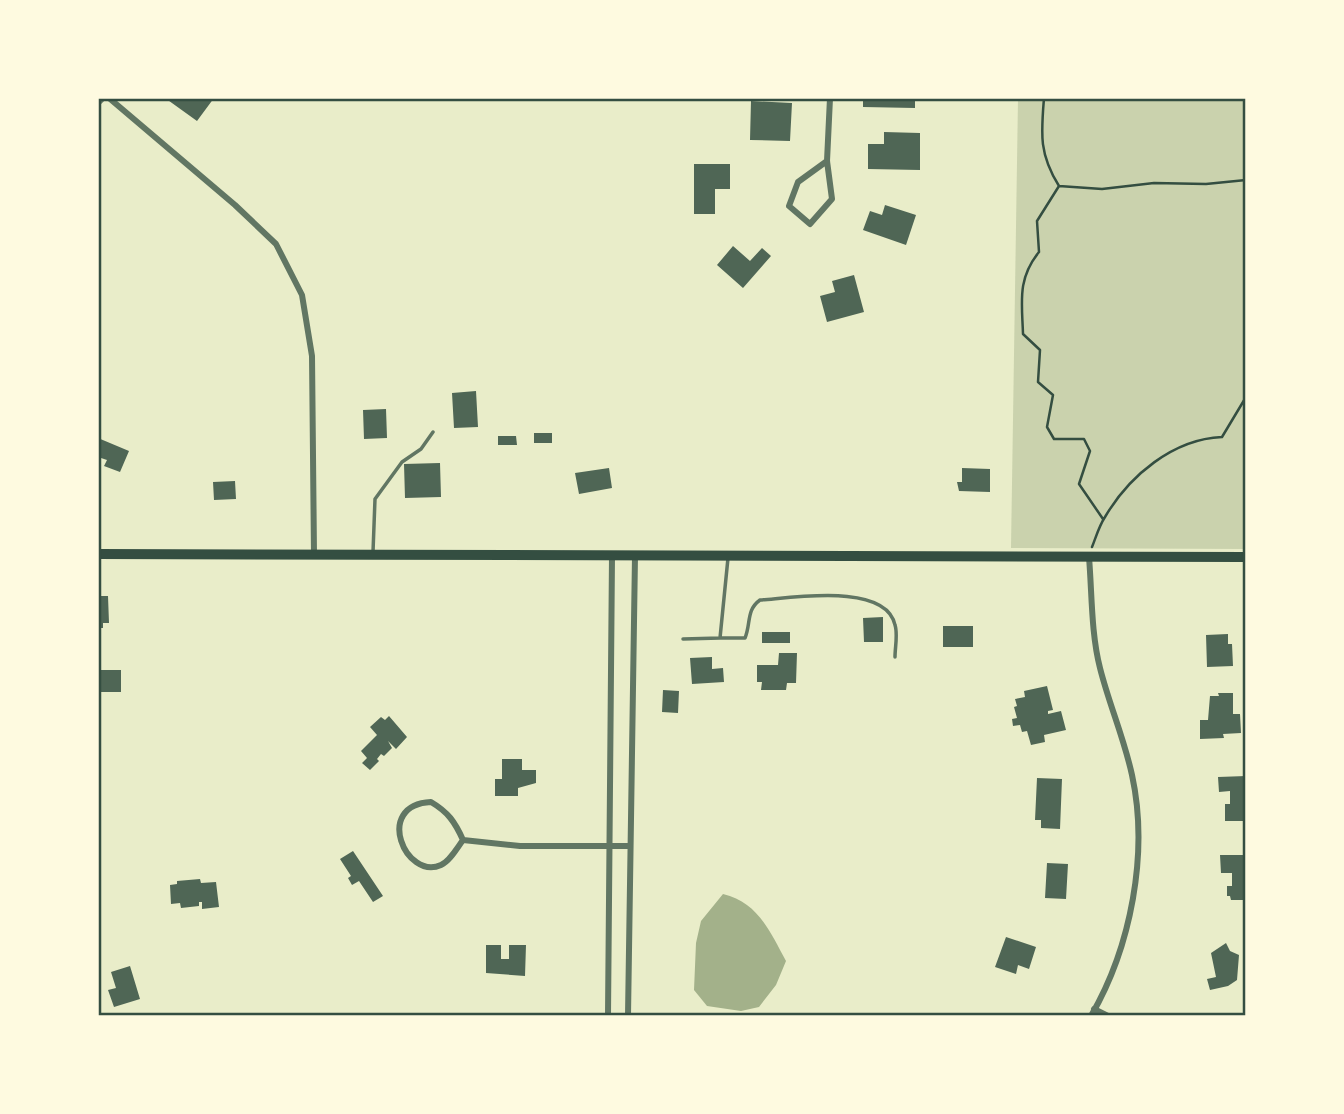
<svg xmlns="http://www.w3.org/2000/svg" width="1344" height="1114" viewBox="0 0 1344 1114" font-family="'Open Sans',sans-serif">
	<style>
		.green { fill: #cad2ad }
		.water { fill: #a3b18a }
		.building { fill: #4f6655 }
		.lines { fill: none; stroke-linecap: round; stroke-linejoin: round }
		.path { stroke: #344e41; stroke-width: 2.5 }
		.service { stroke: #617663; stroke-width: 3.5 }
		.minor { stroke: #617663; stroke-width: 6 }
		.secondary { stroke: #344e41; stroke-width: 10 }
		.neatline { fill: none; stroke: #344e41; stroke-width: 2.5 }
	</style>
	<rect width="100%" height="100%" fill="#e9edc9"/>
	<path class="green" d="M1018,98H1246V549L1011,548Z"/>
	<path class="water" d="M723,894C758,902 770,932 786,961L776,985L759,1007L741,1011L707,1006L694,990L696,943L701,921Z"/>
	<path class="building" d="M165,98H214L197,121Z
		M863,98H915V108L863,107Z
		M751,101L792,103L790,141L750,140Z
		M884,132L920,133V170L868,169V144H884Z
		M694,164H730V189H715V214H694Z
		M885,205L916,215L906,245L863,230L870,211L882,215Z
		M733,246L750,261L762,248L771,256L743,288L717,265Z
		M854,275L864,312L827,322L820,296L835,292L832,281Z
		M476,391L478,427L454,428L452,393Z
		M386,409L387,438L364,439L363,410Z
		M534,433H552V443H534Z
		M498,436H516L517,445H498Z
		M98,438L129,451L120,472L104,466L107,460L98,457Z
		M440,463L441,497L405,498L404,464Z
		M609,468L612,488L579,494L575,473Z
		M962,468L990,469V492L959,491L957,482H962Z
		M235,481L236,499L214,500L213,482Z
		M98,596H108L109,623H103V628H98Z
		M883,617V642H864L863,618Z
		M943,626H973V647H943Z
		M762,632H790V643H762Z
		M1228,634V644H1232L1233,666L1207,667L1206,635Z
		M779,653H797L796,683H787L786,690H761L762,682H757V665H778Z
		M712,657V669L723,668L724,682L692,684L690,658Z
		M99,670H121V692H99Z
		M1047,686L1053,710L1048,711V714L1061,711L1066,730L1044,735L1045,742L1031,745L1027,731L1022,732L1020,725L1013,726L1012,719L1017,718L1014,707L1017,706L1015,699L1025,697L1024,691Z
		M663,690L679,691L678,713L662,712Z
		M1218,693H1233V714H1240L1241,733L1223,734L1224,738L1200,739V720H1208L1210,696H1219Z
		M389,716L407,737L396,749L388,741L392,748L384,756L381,754L377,759L379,761L370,770L362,763L367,758L361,751L377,735L370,727L381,717L385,720Z
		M502,759H522V770H536V783L518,788V796H495V779H502Z
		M1246,776V821H1225V804H1230V791L1219,792L1218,777Z
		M1037,778L1062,779L1060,829L1041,828V820H1035Z
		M353,851L383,896L373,902L359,881L352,885L348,878L351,876L340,859Z
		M1220,855H1246V900H1231L1230,896H1227V886H1232V873H1221Z
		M1047,863L1068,864L1066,899L1045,898Z
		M200,879L201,883L216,882L219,907L202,909V902H199V906L181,908L180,903L171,904L170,885L177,884V881Z
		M1006,937L1036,947L1029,969L1018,965L1016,974L995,967Z
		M1226,943L1230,951L1239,955L1237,980L1228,986L1210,990L1207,979L1216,977L1211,953Z
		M486,945H501V959H509V945H526L525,976L486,973Z
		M130,966L140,999L114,1007L108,990L116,988L111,972Z"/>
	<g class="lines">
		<path class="path" d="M1044,98C1041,134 1039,154 1059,186L1102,189L1154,183L1206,184L1246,180
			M1059,186L1037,221L1039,252C1017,279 1022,302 1023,334L1040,350L1038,382L1053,395L1047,427L1054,439H1084L1090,451L1079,484L1103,519
			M1092,547C1096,537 1099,526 1105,517C1129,476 1173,439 1222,437L1246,397"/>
		<path class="service" d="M373,552L375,499L402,462L421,449L433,432
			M728,558L720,638H745C751,624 746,610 760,600C791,598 886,582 895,625C898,634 895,647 895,657
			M683,639L720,638"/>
		<path class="minor" d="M109,98L235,205L276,244L302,295L312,356L314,554
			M98,103L103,98
			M827,161L798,182L789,206L810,224L832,199L827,161L830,98
			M1089,557C1092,593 1091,633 1100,668C1109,704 1124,738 1132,775C1149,853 1131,947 1091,1016
			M431,802C448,812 455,822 463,840C457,848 450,861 441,865C406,881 373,805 431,802Z
			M463,840L520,846H629
			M1094,1009L1108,1016
			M608,1016L612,556
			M628,1016L635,556"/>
		<path class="secondary" d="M98,554L1246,557"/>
	</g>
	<rect width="1344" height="1114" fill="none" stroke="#fefae0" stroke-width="200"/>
	<rect x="100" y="100" width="1144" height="914" class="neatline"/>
</svg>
